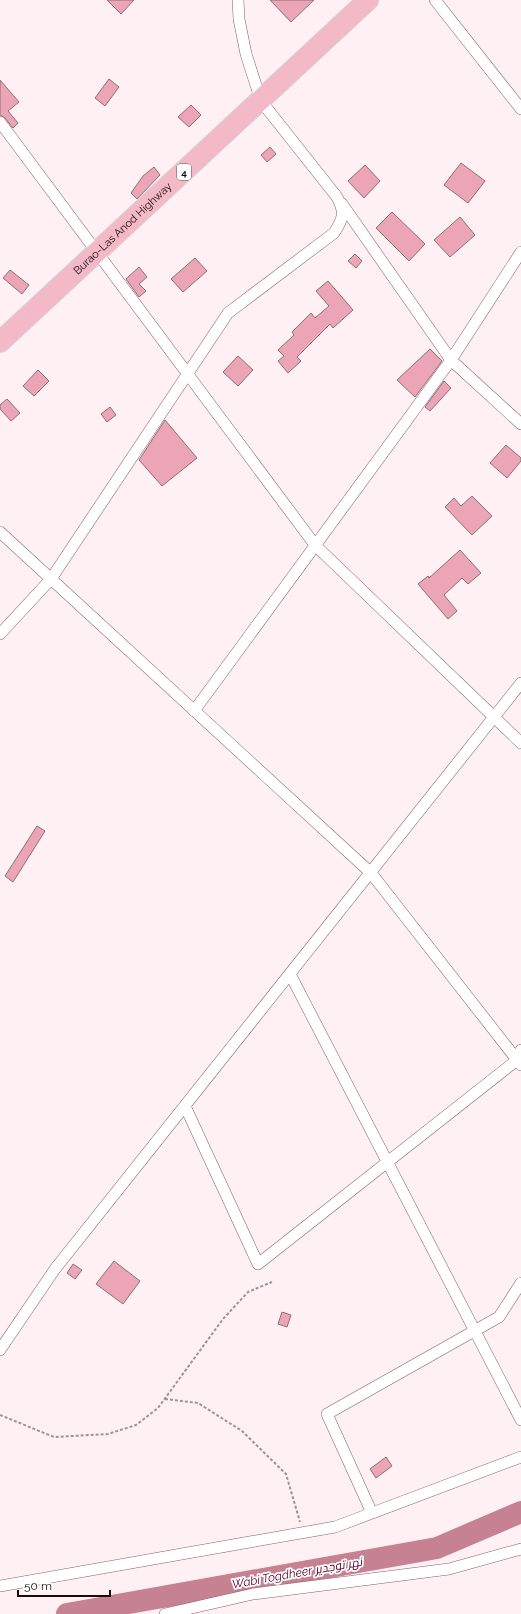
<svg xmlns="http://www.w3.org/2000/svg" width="521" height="1614" viewBox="0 0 521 1614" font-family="Raleway,Cairo,sans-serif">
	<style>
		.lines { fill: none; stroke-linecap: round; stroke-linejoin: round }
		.river { stroke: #c68293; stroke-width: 22 }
		.building { fill: #eba5b6; stroke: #8e6e75 }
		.street-casing { stroke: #816269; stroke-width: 12 }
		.highway-casing { stroke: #d5d3d4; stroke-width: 22 }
		.path { stroke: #a09295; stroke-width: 2; stroke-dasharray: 3 2; stroke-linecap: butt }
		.street { stroke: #fff; stroke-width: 11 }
		.highway { stroke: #f3b9c6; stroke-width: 20 }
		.labels { text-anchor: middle; stroke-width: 3.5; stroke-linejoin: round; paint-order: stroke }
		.shield { fill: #fff; stroke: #5d5456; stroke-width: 1 }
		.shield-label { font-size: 10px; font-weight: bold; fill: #170b0e }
		.street-label { font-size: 11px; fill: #170b0e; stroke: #fff }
		.water-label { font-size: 12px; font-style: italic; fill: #570327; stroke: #fff }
	</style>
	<rect width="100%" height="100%" fill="#fff0f3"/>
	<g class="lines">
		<path class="river" d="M67,1614L437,1548L521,1512"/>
	</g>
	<path class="building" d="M107,0H134L121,14Z
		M270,0H314L291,22Z
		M109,79L119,87L105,106L95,98Z
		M0,80L19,102L8,111L18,123L13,128L5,118L0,115Z
		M191,105L201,115L189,127L178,117Z
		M270,147L276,154L267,162L261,155Z
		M461,163L485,181L468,203L444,185Z
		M365,165L380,181L364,198L348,181Z
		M154,167L160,175L137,199L131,193L143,176Z
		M392,212L425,244L409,261L376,228Z
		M460,217L475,235L450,257L434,240Z
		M355,254L362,261L356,268L348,261Z
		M195,258L207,271L183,292L171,279Z
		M139,267L147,277L139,284L146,291L139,297L126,279Z
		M10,270L29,285L22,294L3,278Z
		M328,281L353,310L333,328L330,324L297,357L301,361L288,373L278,361L284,356L278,350L294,335L292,332L311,313L315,318L329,306L316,291Z
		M430,349L442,361L415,397L397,380Z
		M238,356L253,370L238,386L223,372Z
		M38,370L49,381L34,396L23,386Z
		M444,381L451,388L430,411L425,407Z
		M7,399L20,413L11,421L0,409V405Z
		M110,407L116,415L107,422L101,414Z
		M165,420L197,458L162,486L139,460Z
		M506,445L521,458V461L507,478L490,463Z
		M472,496L492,516L472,535L445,507L454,498L461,506Z
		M460,550L481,573L468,584L462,578L444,595L457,611L448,619L418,584L428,576L429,578Z
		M37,826L45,831L13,882L5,876Z
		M114,1261L140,1281L123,1304L96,1284Z
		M73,1264L82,1270L75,1279L67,1273Z
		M282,1312L291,1315L287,1327L278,1324Z
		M386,1457L392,1466L376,1478L370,1469Z"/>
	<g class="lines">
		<defs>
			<path id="street" d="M435,0L521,109
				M0,122L315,545L521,743
				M342,204L451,360L521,424
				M0,532L371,873L521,1065
				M0,634L51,579L228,313L334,233C344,218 345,212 337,197L261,101L246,54L239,19L238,0
				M194,711L451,360L521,252
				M290,974L521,1420
				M185,1106L258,1264L517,1060L521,1050
				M0,1350L55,1269L521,683
				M372,1513L327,1414L499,1317L521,1283
				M0,1586L335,1527L521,1457
				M165,1614L253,1594L449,1569L521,1549"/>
			<g id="highway">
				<path id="s1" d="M0,342L368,0"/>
			</g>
		</defs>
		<use href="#street" class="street-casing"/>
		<use href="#highway" class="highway-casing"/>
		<path class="path" d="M165,1399L198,1403L242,1431L286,1474L300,1522
			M0,1415L54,1437L108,1434L136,1425L158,1408L223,1319L248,1292L272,1282"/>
		<use href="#street" class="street"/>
		<use href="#highway" class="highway"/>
	</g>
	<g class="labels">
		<rect class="shield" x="177" y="164" width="14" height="16" rx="3"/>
		<g class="shield-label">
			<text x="184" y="176">4</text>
		</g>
		<g class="street-label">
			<text dy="4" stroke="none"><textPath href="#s1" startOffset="167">Burao-Las Anod Highway</textPath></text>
		</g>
		<g class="water-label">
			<text transform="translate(297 1573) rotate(-10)" y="4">Wabi Togdheer نهر توجدير</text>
		</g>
	</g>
	<path d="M18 1590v6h92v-6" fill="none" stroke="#170b0e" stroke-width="2"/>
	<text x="24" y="1590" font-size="12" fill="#170b0e" stroke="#ffffff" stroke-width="3" paint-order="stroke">50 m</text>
</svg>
